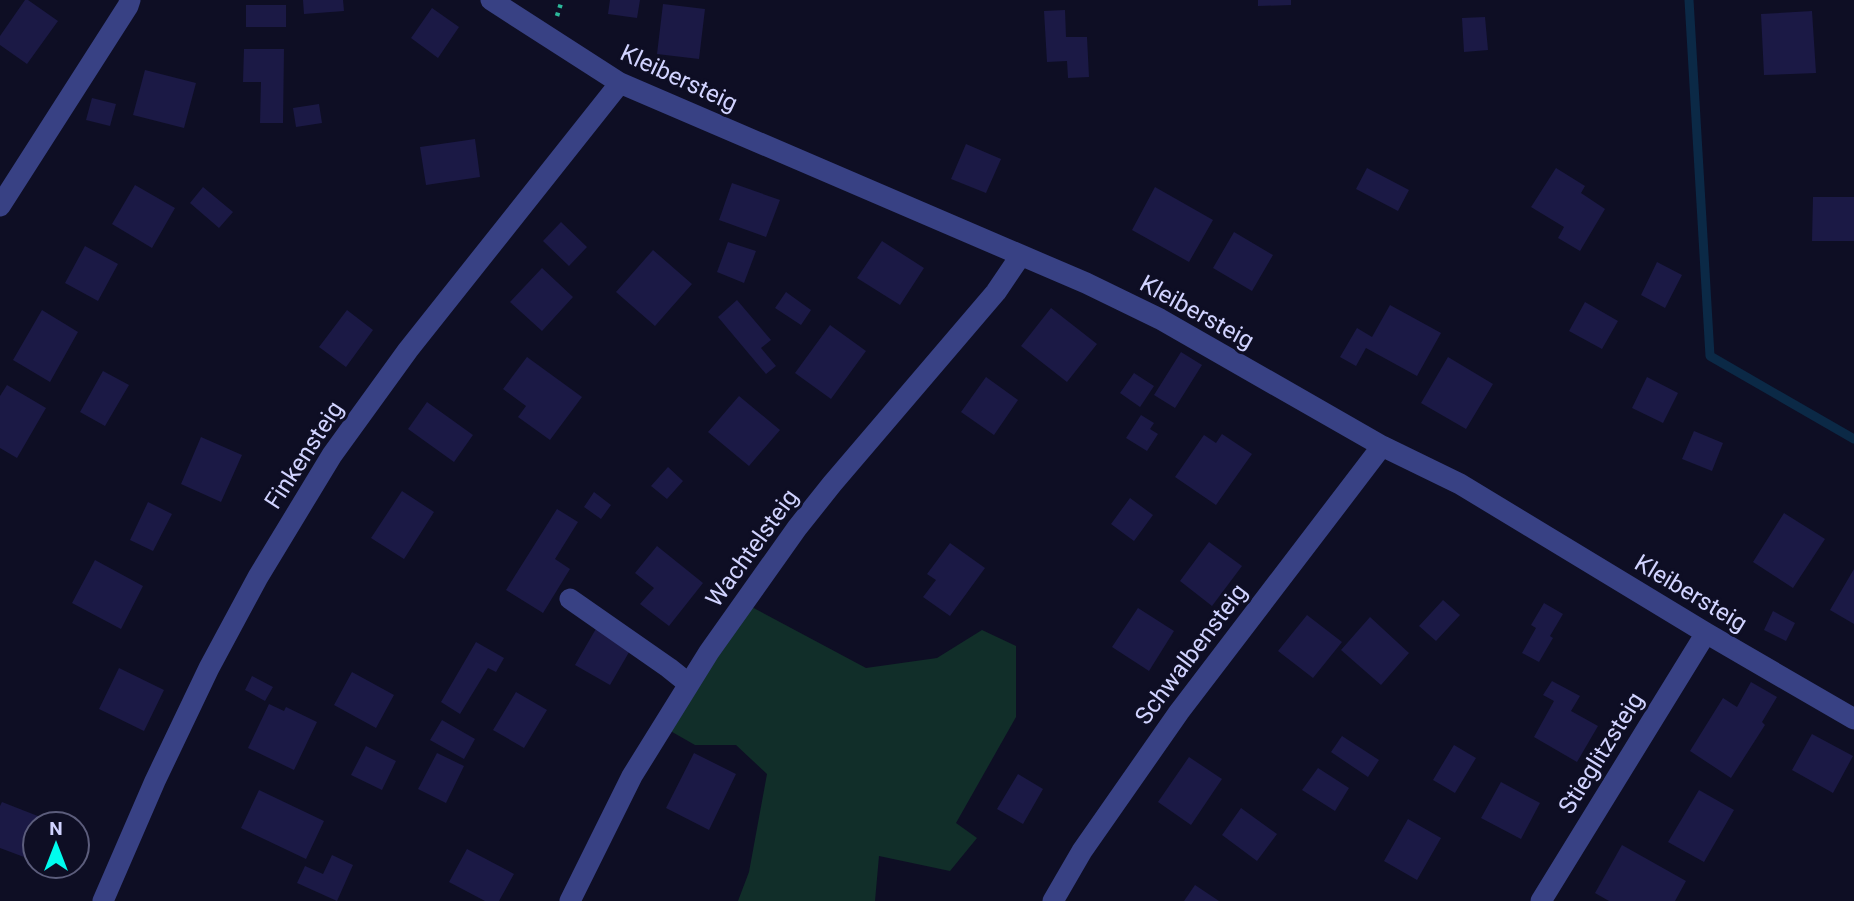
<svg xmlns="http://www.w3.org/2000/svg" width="1854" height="901" viewBox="0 0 1854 901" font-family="Roboto,sans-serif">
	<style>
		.green { fill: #112e29 }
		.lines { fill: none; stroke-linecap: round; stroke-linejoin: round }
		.stream { stroke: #0b2946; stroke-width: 9 }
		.building { fill: #1b1945 }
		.path { stroke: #2cb89a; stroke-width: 4.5; stroke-dasharray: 3.5 5; stroke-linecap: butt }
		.minor { stroke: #384184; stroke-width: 21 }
		.labels { text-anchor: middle; stroke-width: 6; stroke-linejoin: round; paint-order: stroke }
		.street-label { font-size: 24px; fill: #d1d3ff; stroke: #0e0e24 }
	</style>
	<rect width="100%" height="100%" fill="#0e0e24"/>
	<path class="green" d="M748,605L866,668L937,658L982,630L1016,646V717L956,823L977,838L950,871L879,856L875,901H738L749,872L767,774L736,745H695L667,729Z"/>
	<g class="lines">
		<path class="stream" d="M1689,0L1710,356L1854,439"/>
	</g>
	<path class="building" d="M25,0H28L58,21L27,64L0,45V36Z
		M303,0H343L344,11L304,14Z
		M610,0H640L637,18L608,14Z
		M1258,0H1291V5L1258,6Z
		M663,4L705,9L699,59L657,54Z
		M246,5H286V27H246Z
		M432,8L459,27L438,58L411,38Z
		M1065,10L1066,37H1087L1089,77L1068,78L1067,61L1047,62L1044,11Z
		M1812,11L1816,73L1764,75L1761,14Z
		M1485,17L1488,50L1464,52L1462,18Z
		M244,49H284L283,123H260L261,82H243Z
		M145,70L196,83L184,128L133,115Z
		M92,98L116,104L110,126L86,120Z
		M319,104L322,123L296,127L293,108Z
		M475,139L480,177L426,185L420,147Z
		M966,144L1001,159L986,193L951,179Z
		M1367,168L1409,190L1398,211L1356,189Z
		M1556,168L1585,186L1581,193L1605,209L1580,251L1558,238L1564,227L1531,207Z
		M732,183L780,200L766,237L719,220Z
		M135,185L175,208L152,248L112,224Z
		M203,187L233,212L219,228L190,203Z
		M1155,187L1213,220L1189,262L1132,230Z
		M1813,197H1854V241H1812Z
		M561,222L587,247L569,266L543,241Z
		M1234,232L1273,255L1252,291L1213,268Z
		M882,241L924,268L900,305L857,278Z
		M728,242L756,251L744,283L717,272Z
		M85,246L118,264L98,301L65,283Z
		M653,250L692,284L655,326L616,292Z
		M1657,262L1682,275L1665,308L1641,295Z
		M542,268L573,297L542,331L510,302Z
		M786,292L811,310L801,325L775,308Z
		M737,300L771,340L761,348L776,366L766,374L718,317Z
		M1585,302L1618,321L1602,349L1569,331Z
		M1390,305L1441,333L1417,376L1366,348L1356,366L1340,357L1357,328L1372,337Z
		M1051,308L1097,344L1067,382L1021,346Z
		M42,310L78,332L50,382L13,360Z
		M347,310L373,330L346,367L319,347Z
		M830,325L866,351L831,399L795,373Z
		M1181,352L1202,365L1175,408L1154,395Z
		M527,357L582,397L550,440L518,417L526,406L503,389Z
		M1448,357L1493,384L1466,429L1421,403Z
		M103,371L129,385L105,426L80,412Z
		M1134,373L1154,386L1140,407L1120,393Z
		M986,377L1018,400L994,435L961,412Z
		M1647,377L1678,393L1663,423L1632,408Z
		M7,385L46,408L17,458L0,448V396Z
		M739,396L780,430L749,466L708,432Z
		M427,402L473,435L454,462L408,429Z
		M1141,415L1154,423L1150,429L1158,434L1147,451L1126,438Z
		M1694,431L1723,443L1712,471L1682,459Z
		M1222,434L1252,454L1216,505L1175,477L1204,435L1216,443Z
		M201,437L242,455L221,502L181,484Z
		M668,467L683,481L667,499L651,486Z
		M402,491L434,512L404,559L371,538Z
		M594,492L611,505L601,519L584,507Z
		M1130,498L1153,515L1134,541L1111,524Z
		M148,502L172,514L153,551L130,540Z
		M557,509L578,522L555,559L570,569L543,613L506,590Z
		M1784,513L1825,539L1793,588L1753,562Z
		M1209,542L1242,566L1212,606L1180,581Z
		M950,543L985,568L950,616L923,597L936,580L927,574Z
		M657,546L703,583L669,626L640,604L654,588L635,573Z
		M95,560L143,586L121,629L72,603Z
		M1854,569V624L1830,610Z
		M1443,600L1460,615L1436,641L1419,626Z
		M1544,603L1563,614L1550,636L1553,638L1539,662L1522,653L1536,628L1531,625Z
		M1138,608L1174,631L1149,671L1112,647Z
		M1773,611L1795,623L1786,641L1764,630Z
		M1307,615L1342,642L1313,678L1278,651Z
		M1370,617L1409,653L1381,685L1341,650Z
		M597,627L632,647L610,685L575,665Z
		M476,642L504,658L496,672L488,668L460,714L441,702Z
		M119,668L164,690L144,731L99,709Z
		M352,672L394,695L376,728L334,705Z
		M252,676L273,687L265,701L245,690Z
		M1552,681L1580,696L1571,711L1598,726L1577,762L1534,737L1554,701L1543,695Z
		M1751,682L1777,697L1762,722L1765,725L1731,778L1690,751L1723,698L1737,707Z
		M516,692L547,710L524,748L493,730Z
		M269,704L284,711L286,707L317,722L294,770L248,748Z
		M442,720L475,739L464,759L430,740Z
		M1812,734L1853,756L1833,793L1792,770Z
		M1342,736L1379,760L1368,777L1331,752Z
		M1454,745L1476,758L1455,793L1433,780Z
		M366,746L396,761L382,790L351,775Z
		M437,753L464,766L446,803L418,789Z
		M694,753L736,774L709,830L666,808Z
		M1189,757L1222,779L1191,825L1158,802Z
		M1318,768L1349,788L1335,811L1302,790Z
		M1018,774L1043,789L1023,824L997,809Z
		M1501,782L1540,803L1521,839L1481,818Z
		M259,790L324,821L306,859L241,828Z
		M1699,790L1734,810L1704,862L1668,842Z
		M2,802L48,820L46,824H35V853L32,860L0,848V806Z
		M1241,808L1277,834L1257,861L1222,835Z
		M1408,819L1441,838L1417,880L1384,861Z
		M1622,845L1686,881L1675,901H1609L1595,893Z
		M467,849L514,874L499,901H485L449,882Z
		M332,855L353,865L337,901L297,883L305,866L323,874Z
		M1195,885L1219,901H1184Z"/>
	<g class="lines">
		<path class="path" d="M557,16L562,0"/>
		<path class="minor" d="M491,0L620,83L1086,283L1160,319L1382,446L1460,484L1706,633L1854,719
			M0,206L128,6L130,0
			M570,599L669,668L689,684
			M103,901L155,781L209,668L258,577L332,455L408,350L620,83
			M570,901L632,776L709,652L797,528L832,484L996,292L1021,255
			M1053,901L1082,851L1179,712L1382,446
			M1541,901L1706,633"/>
	</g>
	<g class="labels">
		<g class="street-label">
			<text transform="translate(679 78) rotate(25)" y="8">Kleibersteig</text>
			<text transform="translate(1197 312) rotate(29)" y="8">Kleibersteig</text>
			<text transform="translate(304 455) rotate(-57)" y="8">Finkensteig</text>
			<text transform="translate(752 548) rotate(-54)" y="8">Wachtelsteig</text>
			<text transform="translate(1691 593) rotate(31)" y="8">Kleibersteig</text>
			<text transform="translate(1191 654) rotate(-53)" y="8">Schwalbensteig</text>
			<text transform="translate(1601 753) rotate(-58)" y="8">Stieglitzsteig</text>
		</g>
	</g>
	<g transform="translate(56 845)"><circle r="33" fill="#0e0e24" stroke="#5c5d7c" stroke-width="2"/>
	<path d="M0-5L12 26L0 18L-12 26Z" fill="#00fcee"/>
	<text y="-10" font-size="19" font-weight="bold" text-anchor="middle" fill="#d1d3ff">N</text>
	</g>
</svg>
